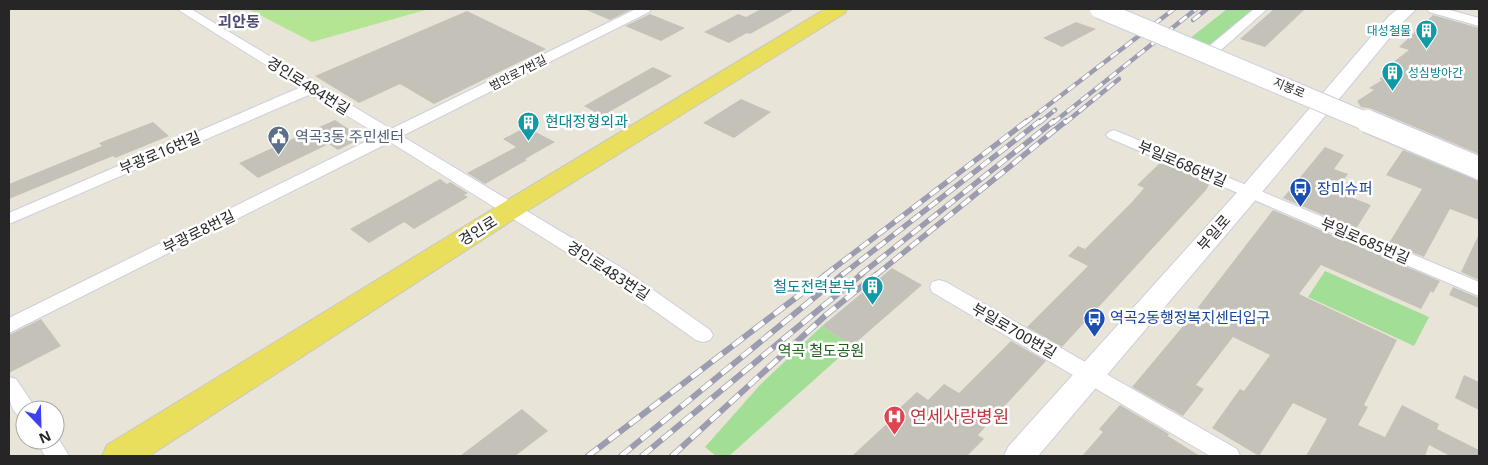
<svg xmlns="http://www.w3.org/2000/svg" width="1488" height="465" viewBox="0 0 1488 465" font-family="'Noto Sans','Noto Sans KR',sans-serif">
	<style>
		.green { fill: #a3de96 }
		.pitch { fill: #b4e592 }
		.building { fill: #c4c1b8 }
		.lines { fill: none; stroke-linecap: round; stroke-linejoin: round }
		.street-casing { stroke: #cdcedf; stroke-width: 2 }
		.secondary-casing { stroke: #cdcedf; stroke-width: 2 }
		.primary-casing { stroke: #c7c7c7; stroke-width: 2 }
		.street { fill: #fff; fill-rule: evenodd }
		.secondary { fill: #fff; fill-rule: evenodd }
		.primary { fill: #e9df5d; fill-rule: evenodd }
		.rail-far2-casing { stroke: #9c9cb0; stroke-width: 4.5 }
		.rail-far1-casing { stroke: #9c9cb0; stroke-width: 5.5 }
		.rail-casing { stroke: #9c9cb0; stroke-width: 6 }
		.rail-far2 { stroke: #fff; stroke-width: 3; stroke-dasharray: 9; stroke-linecap: butt }
		.rail-far1 { stroke: #fff; stroke-width: 4; stroke-dasharray: 11; stroke-linecap: butt }
		.rail { stroke: #fff; stroke-width: 4.5; stroke-dasharray: 13; stroke-linecap: butt }
		.secondary-bridge-far1-casing { stroke: #cdcedf; stroke-width: 20; stroke-linecap: butt }
		.secondary-bridge-casing { stroke: #cdcedf; stroke-width: 25; stroke-linecap: butt }
		.secondary-bridge-far1 { stroke: #fff; stroke-width: 18 }
		.secondary-bridge { stroke: #fff; stroke-width: 22 }
		.labels { text-anchor: middle; stroke-width: 5; stroke-linejoin: round; paint-order: stroke }
		.far-culture-label { font-size: 12px; fill: #0d838f; stroke: #fff; text-anchor: end }
		.far-street-label { font-size: 12px; fill: #262626; stroke: #fff }
		.far-quarter-label { font-size: 15px; font-weight: bold; fill: #4a4a74; stroke: #fff }
		.street-label { font-size: 15px; fill: #262626; stroke: #fff }
		.culture-label { font-size: 15px; fill: #0d838f; stroke: #fff; text-anchor: start }
		.service-label { font-size: 15px; fill: #4e5e75; stroke: #fff; text-anchor: start }
		.transit-label { font-size: 15px; fill: #164399; stroke: #fff; text-anchor: start }
		.park-label { font-size: 15px; fill: #1f5e1c; stroke: #fff }
		.near-health-label { font-size: 18px; fill: #be3a42; stroke: #fff; text-anchor: start }
	</style>
	<rect width="100%" height="100%" fill="#e9e4d8"/>
	<path class="green" d="M1227,9H1261L1214,49L1189,39Z
		M1325,271L1429,317L1414,346L1308,297Z
		M822,326L852,346L729,456H716L705,447L760,385Z"/>
	<path class="pitch" d="M248,9H429L312,42Z"/>
	<path class="building" d="M584,9H632L610,20Z
		M761,9H795L750,34L747,33L729,43L704,32L738,14L746,17Z
		M1274,9H1305L1265,47L1240,39Z
		M467,11L546,49L434,104L400,84L359,103L315,76Z
		M650,14L685,28L661,41L625,26Z
		M1433,15L1479,28V154L1372,109L1361,107L1357,101L1374,90L1369,88L1382,80L1379,79L1395,70L1387,67L1409,50L1399,47Z
		M1076,22L1096,29L1062,47L1043,38Z
		M653,67L672,76L602,116L584,106Z
		M741,99L771,112L734,138L703,123Z
		M335,120L362,138L338,150L329,144L258,178L239,163Z
		M153,122L169,136L115,158L113,156L9,199V184L102,146L99,143Z
		M526,127L555,142L525,159L527,160L485,184L467,173L516,147L503,139Z
		M1325,147L1344,155L1334,169L1348,174L1335,191L1371,205L1356,229L1283,198Z
		M1403,150L1479,181V220L1450,209L1424,257L1389,243L1422,189L1386,175Z
		M1161,162L1210,183L1206,190L1062,347L1027,327L1088,266L1068,256L1078,246L1085,249L1132,202L1144,188L1137,185Z
		M440,179L447,184L450,182L468,193L464,195L468,197L414,229L404,222L369,243L350,229Z
		M1273,210L1440,281L1433,293L1431,291L1421,309L1321,265L1299,294L1397,340L1364,405L1368,407L1358,425L1385,437L1402,405L1439,424L1437,429L1479,450V456H1450L1429,445L1425,456H1306L1327,419L1293,403L1259,456L1212,428L1240,389L1244,391L1270,355L1233,337L1196,385L1204,389L1183,416L1132,387L1189,319Z
		M1479,234V280L1461,272Z
		M892,268L922,285L852,346L822,326Z
		M1453,287L1479,298V308L1449,295Z
		M41,319L61,346L9,373V335Z
		M1011,341L1046,361L978,435L984,439L967,456H852L894,417L892,415L917,392L928,400L944,384L959,393Z
		M1464,375L1479,382V410L1455,398Z
		M1120,405L1169,434L1168,436L1200,456H1082L1103,432L1099,429Z
		M522,409L548,431L515,456H460Z"/>
	<g class="lines">
		<defs>
			<path id="street" d="M177,9H191L391,129L636,9H651L649,12L402,136L625,270L710,330L713,335L710,340L703,342L696,340L611,280L390,142L9,333V318L379,135L311,94L9,224V213L301,87Z
				M1254,9H1267L1212,58H1202L1200,55L1202,52Z
				M1427,9H1446L1479,18V26L1429,12Z
				M1114,130L1479,282V296L1109,138L1106,135L1109,132Z
				M939,280L946,282L1237,449L1240,456H1210L932,292L930,287L932,282Z
				M9,377L16,379L37,410H25V419C7,412 9,393 9,377Z
				M55,433L69,456H45L36,440H55Z"/>
			<path id="secondary" d="M1398,9H1416L1401,24L1258,197L1038,456H1004L1008,447L1242,187L1389,16Z"/>
			<path id="primary" d="M825,9H847L845,13L519,216L149,456H102L107,445L501,204Z"/>
		</defs>
		<use href="#street" class="street-casing"/>
		<use href="#secondary" class="secondary-casing"/>
		<use href="#primary" class="primary-casing"/>
		<use href="#street" class="street"/>
		<use href="#secondary" class="secondary"/>
		<use href="#primary" class="primary"/>
		<defs>
			<path id="rail-far2" d="M1193,20L1207,9
				M1025,123L1174,9
				M1039,123L1055,110
				M1053,123L1196,9
				M1065,123L1119,79"/>
			<path id="rail-far1" d="M825,275L1027,121
				M842,275L1040,121
				M860,275L1054,121
				M876,275L1066,121"/>
			<path id="rail" d="M588,456L827,274
				M621,456L843,274
				M642,456L862,274
				M672,456L826,315L877,274"/>
		</defs>
		<use href="#rail-far2" class="rail-far2-casing"/>
		<use href="#rail-far1" class="rail-far1-casing"/>
		<use href="#rail" class="rail-casing"/>
		<use href="#rail-far2" class="rail-far2"/>
		<use href="#rail-far1" class="rail-far1"/>
		<use href="#rail" class="rail"/>
		<defs>
			<path id="secondary-bridge-far1" d="M1099,9L1370,123"/>
			<path id="secondary-bridge" d="M1367,121L1479,168"/>
		</defs>
		<use href="#secondary-bridge-far1" class="secondary-bridge-far1-casing"/>
		<use href="#secondary-bridge" class="secondary-bridge-casing"/>
		<use href="#secondary-bridge-far1" class="secondary-bridge-far1"/>
		<use href="#secondary-bridge" class="secondary-bridge"/>
	</g>
	<defs>
		<symbol id="building-pin" viewBox="-11 -11 22 30"><path d="M0 17L-7.5 6A9.5 9.5 0 1 1 7.5 6Z" fill="#0f9aa8" stroke="#fff"/><path d="M-4-6H4V6H1V3H-1V6H-4ZM-2.5-4.3h1.7v1.8h-1.7ZM.8-4.3h1.7v1.8H.8ZM-2.5-1h1.7V.8h-1.7ZM.8-1h1.7V.8H.8Z" fill="#fff"/></symbol>
		<symbol id="civic-pin" viewBox="-11 -11 22 30"><path d="M0 17L-7.5 6A9.5 9.5 0 1 1 7.5 6Z" fill="#5c6f8a" stroke="#fff"/><path d="M-.6-6.5H3V-4.5H.6V-3L4-1V1h2V6H-6V1h2V-1L-.6-3ZM-1.2 2.5V6h2.4V2.5Z" fill="#fff"/></symbol>
		<symbol id="bus-pin" viewBox="-11 -11 22 30"><path d="M0 17L-7.5 6A9.5 9.5 0 1 1 7.5 6Z" fill="#1a4fb4" stroke="#fff"/><path d="M-5-6H5V4H4V6H2V4H-2V6H-4V4H-5ZM-3.5-4V0h7V-4ZM-3.5 1.2v1.5H-2V1.2ZM2 1.2v1.5H3.5V1.2Z" fill="#fff"/></symbol>
		<symbol id="hospital-pin" viewBox="-11 -11 22 30"><path d="M0 17L-7.5 6A9.5 9.5 0 1 1 7.5 6Z" fill="#e0444e" stroke="#fff"/><path d="M-5-5h3v3.5h4V-5h3V5h-3V1.5h-4V5h-3Z" fill="#fff"/></symbol>
	</defs>
	<g fill-rule="evenodd">
		<use href="#building-pin" x="1414" y="18" width="25" height="34"/>
		<use href="#building-pin" x="1380" y="60" width="25" height="34"/>
		<use href="#building-pin" x="516" y="110" width="25" height="34"/>
		<use href="#civic-pin" x="266" y="124" width="25" height="34"/>
		<use href="#bus-pin" x="1288" y="176" width="25" height="34"/>
		<use href="#building-pin" x="860" y="274" width="25" height="34"/>
		<use href="#bus-pin" x="1082" y="306" width="25" height="34"/>
		<use href="#hospital-pin" x="882" y="404" width="25" height="34"/>
	</g>
	<g class="labels">
		<g class="far-culture-label">
			<text x="1411" y="35">대성철물</text>
			<text x="1408" y="77" text-anchor="start">성심방아간</text>
		</g>
		<g class="far-street-label">
			<text transform="translate(518 73) rotate(-27)" y="4">범안로7번길</text>
			<text transform="translate(1289 88) rotate(23)" y="4">지봉로</text>
		</g>
		<g class="far-quarter-label">
			<text x="239" y="27">괴안동</text>
		</g>
		<g class="street-label">
			<text transform="translate(308 86) rotate(32)" y="5">경인로484번길</text>
			<text transform="translate(160 153) rotate(-23)" y="5">부광로16번길</text>
			<text transform="translate(1182 164) rotate(23)" y="5">부일로686번길</text>
			<text transform="translate(478 231) rotate(-32)" y="5">경인로</text>
			<text transform="translate(199 232) rotate(-26)" y="5">부광로8번길</text>
			<text transform="translate(1214 233) rotate(-49)" y="5">부일로</text>
			<text transform="translate(1365 241) rotate(23)" y="5">부일로685번길</text>
			<text transform="translate(608 271) rotate(33)" y="5">경인로483번길</text>
			<text transform="translate(1014 331) rotate(30)" y="5">부일로700번길</text>
		</g>
		<g class="culture-label">
			<text x="545" y="127">현대정형외과</text>
			<text x="856" y="292" text-anchor="end">철도전력본부</text>
		</g>
		<g class="service-label">
			<text x="295" y="142">역곡3동 주민센터</text>
		</g>
		<g class="transit-label">
			<text x="1317" y="194">장미슈퍼</text>
			<text x="1110" y="323">역곡2동행정복지센터입구</text>
		</g>
		<g class="park-label">
			<text x="821" y="356">역곡 철도공원</text>
		</g>
		<g class="near-health-label">
			<text x="910" y="423">연세사랑병원</text>
		</g>
	</g>
	<rect width="1488" height="465" fill="none" stroke="#262626" stroke-width="20"/>
	<g transform="translate(40 425) rotate(157)"><circle r="24" fill="#ffffff" stroke="#a8a8a8"/>
	<path d="M0-4L9 19L0 12L-9 19Z" fill="#3d41f1"/>
	<text y="-8" font-size="14" font-weight="bold" text-anchor="middle" fill="#262626">N</text>
	</g>
</svg>
